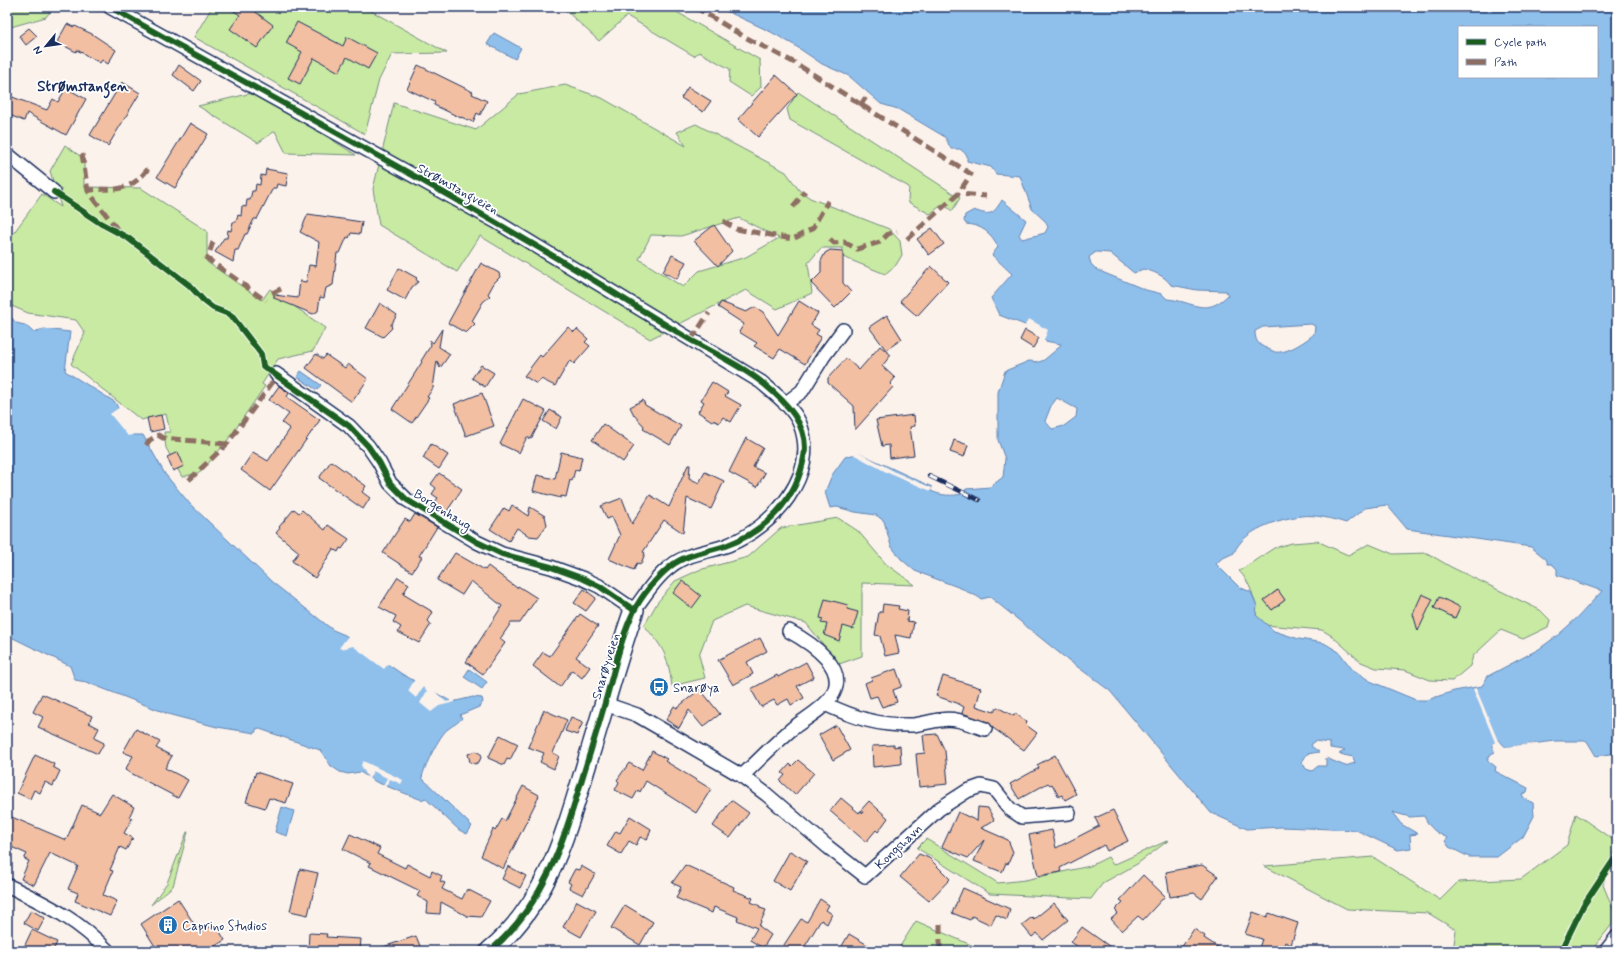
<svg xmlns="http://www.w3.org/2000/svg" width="1624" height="958" viewBox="0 0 1624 958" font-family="Mynerve,sans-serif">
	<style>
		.green { fill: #c9eaa2; stroke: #728c80; fill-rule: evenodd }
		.water { fill: #8fbfeb; stroke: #6185b3; fill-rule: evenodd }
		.pier { fill: #fcf2ec }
		.building { fill: #f2bfa2; stroke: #1b2f5e }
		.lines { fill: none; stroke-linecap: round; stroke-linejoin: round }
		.street-casing { stroke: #1b2f5e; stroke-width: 16 }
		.secondary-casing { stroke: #1b2f5e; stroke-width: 22 }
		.street { stroke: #fff; stroke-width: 13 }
		.secondary { stroke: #fff; stroke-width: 19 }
		.rail-casing { stroke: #1b2f5e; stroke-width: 4.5 }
		.rail { stroke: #fff; stroke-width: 3; stroke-dasharray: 9; stroke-linecap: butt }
		.quiet { stroke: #8d6e63; stroke-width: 5; stroke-dasharray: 10 5; stroke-linecap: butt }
		.cycleway-casing { stroke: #fff; stroke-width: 8 }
		.cycleway { stroke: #1b5e20; stroke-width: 6 }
		.labels { text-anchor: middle; stroke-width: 3.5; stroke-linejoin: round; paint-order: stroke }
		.street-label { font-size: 13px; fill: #1b2f5e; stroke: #fff }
		.poi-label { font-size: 13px; fill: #1b2f5e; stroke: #fff; text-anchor: start }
		.quarter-label { font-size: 15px; font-weight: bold; fill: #1b2f5e; stroke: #fff }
	</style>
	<rect width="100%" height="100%" fill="#fcf2ec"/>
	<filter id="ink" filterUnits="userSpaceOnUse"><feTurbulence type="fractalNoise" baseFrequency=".025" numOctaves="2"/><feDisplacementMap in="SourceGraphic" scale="8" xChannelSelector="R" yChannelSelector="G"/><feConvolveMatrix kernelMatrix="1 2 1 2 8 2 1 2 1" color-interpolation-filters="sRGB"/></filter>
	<g filter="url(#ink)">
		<path class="green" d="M7,7H54L46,17L7,28Z
			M212,7H364L447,53L392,54L379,80L365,134L194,37Z
			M562,7H668L760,60L761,87L751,96L729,82L730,69L699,52L694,56L627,16L599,41Z
			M565,85L602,98L686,146L677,132L696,124L786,172L799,190L810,198L889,229L900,241L902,255L896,265L885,274L843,257V248H821L808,263L812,293L777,309L746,290L650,339L480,236L457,272L379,225L373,189L394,103L476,130L519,94ZM739,218L779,238L746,257L699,271L683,287L639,259L651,235L681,236Z
			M256,92L356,155L286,153L275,131L258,143L198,106Z
			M798,92L960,198L952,211L943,204L930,214L908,202L909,187L790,120L787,109Z
			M65,145L84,159V187L141,188L207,231V262L262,300L270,289L325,328L313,351L278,359L262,384L265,386L227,441L201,472L182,477L166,448L164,432H170L166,414L141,420L71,364L85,333L76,320L28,313L7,304V242L42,194L61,207L50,171Z
			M838,518L858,531L886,564L915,585L862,583V656L839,664L806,623L745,606L712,621L699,655L705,678L672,686C668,658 665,648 644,626L657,603L675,581L699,570L748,557L781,528Z
			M1317,541L1348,555L1369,544L1393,554L1427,553L1451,567L1540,610L1550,620L1548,627L1523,639L1501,630L1473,656L1470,666L1452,681L1430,680L1405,670L1376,668L1361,662L1332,636L1322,630L1265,625L1256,615C1257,602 1249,580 1239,571L1274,548L1292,543ZM1277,590L1285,600L1272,610L1265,600Z
			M1576,814L1616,842L1603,885L1617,918L1591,951H1453L1456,930L1428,913L1347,909L1264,866L1373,857L1440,900L1458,882L1521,879L1567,845Z
			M187,832H188L173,886L151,905L167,883Z
			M926,839L998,883L1025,880L1090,866L1108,857L1113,865L1169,840L1137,864L1103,883L1091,899L990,894L917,848Z
			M916,921L985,951H897Z"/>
		<path class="water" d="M721,7H1617V753L1596,756L1587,741H1556L1505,747L1499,740L1492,744L1495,752L1491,754L1487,760L1496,767L1495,771L1528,788L1527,792L1522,794L1524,798L1533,803L1534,816L1523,837L1497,857H1469L1449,847L1445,841L1448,838C1436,833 1430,829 1424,816L1410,817L1392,812L1401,824L1418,834L1410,835L1411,848L1398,850L1356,830L1281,827L1247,829L1211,813L1110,691L1063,656L990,597L981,599C975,594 969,594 963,589L915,571L901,559L891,546L884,521L876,515L855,512L837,507L830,508L825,492L832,475L845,457L859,453L932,487L931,491C942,496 951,496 963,494L966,489L990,487L1003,477L1005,459L998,440V392L1005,371L1029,361L1039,362L1044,360L1056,350L1061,344L1045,341L1044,338L1025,325L999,315L991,298L1012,274L992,255L998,247C992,233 981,225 966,224L964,221L965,215L974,210C990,216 993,215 1002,200L1026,220L1019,235L1022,239L1045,233L1048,227L1045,221L1032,209L1020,176L996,174L991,167L967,161V155L960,149H951L945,137L898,109L881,104L849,76L822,64L794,45L771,32L722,9ZM1459,27H1597V77H1459ZM1096,252L1110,253L1134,273L1143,269C1153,271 1165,276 1171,285L1197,290L1226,291L1228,295C1205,318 1194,301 1167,299L1162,294L1146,290L1097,270L1091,264L1089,257ZM1311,324L1315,326L1314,334C1306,341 1287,354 1275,352C1272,351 1269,349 1266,348C1258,345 1255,340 1255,331L1263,327ZM1057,398L1077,409L1076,417L1064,426L1052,429L1045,421L1051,406ZM1387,505L1407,529L1531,547L1546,559L1548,564H1552L1557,569V575L1602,591L1578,617L1558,635L1539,649L1488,676L1482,686L1454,691L1427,700H1416L1370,681L1352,669L1339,652L1324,643L1299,639L1274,631L1256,615L1257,606L1251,592L1239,587L1216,564L1221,559L1234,553C1243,530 1278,519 1301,516C1315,514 1333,519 1346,523L1365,508ZM1314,741L1330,743V748L1345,750L1339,754L1353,757L1355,763L1345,766L1326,758V766H1318L1312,771L1306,769L1302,762L1307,754L1319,752L1311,746Z
			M494,33L521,48L515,59L487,44Z
			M7,312L16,323L25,325L33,332L44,329L70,332L65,371L115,402L125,422L134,435H143L165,474L190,504L272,582L333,630L345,635L402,674L452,702L473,697L482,698L483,702L479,707L460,715L462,718C457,724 453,725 448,729C440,734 423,769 422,778L472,826L467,834L459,830L425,798L422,800L376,782L360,772L348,774L340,772L331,766L320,750L257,728L255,733L217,727L171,715L86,682L75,680L70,666L7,635Z
			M301,371L321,385L317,390L297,377Z
			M469,669L487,682L482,689L464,677Z
			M282,807L294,811L287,836L275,832Z"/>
		<path class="pier" d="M1029,319L1048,330L1044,340L1027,328L1025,325Z
			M120,407L135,433H138L128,436L110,414Z
			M857,451L897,473L932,488L931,491L888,473L851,453Z
			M349,635L389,663L384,669L353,646L342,649L339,648Z
			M415,679L429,686L446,702L454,700L455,702L439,706L431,712L420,703L427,691L423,687L416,698L408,691Z
			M1476,688L1498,741L1505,747L1538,743L1505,749L1498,743L1494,745L1497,752H1495L1492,744L1495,742L1473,689Z
			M363,761L403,780L401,784L390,779L385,787L383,786L387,778L373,771L369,779L368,778L361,765Z"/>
		<path class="building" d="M228,7H249L273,25L257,48L230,29L240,15Z
			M297,22L343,46L347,37L377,53L368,69L347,57L339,72L314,58L300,84L288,78L302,52L286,43Z
			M67,24L74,27L75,26L92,34L116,50L108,64L102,60L100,63L77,50L76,52L57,42Z
			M29,28L37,36L26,45L19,36Z
			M179,65L201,81L194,91L173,75Z
			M418,65L473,92L472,94L487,101L480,115L477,113L473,122L461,117V118L434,105L435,102L407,89Z
			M776,75L797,94L758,137L738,119Z
			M122,82L140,93L108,146L90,135Z
			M688,87L711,101L703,112L681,98Z
			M66,88L86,99L66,135L27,113L24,121L7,114V95L47,110L53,99L58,102Z
			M190,123L208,134L175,188L157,177Z
			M266,169L288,173L286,186L277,184L276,188H273L257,219H254L247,234H245L238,250H235L233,262L215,252L224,238H227L228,230L231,231L233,222H236L238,215L241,216L242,206L246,207L247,200H250L252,191H255L256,184L260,185L261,175L265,176Z
			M308,214L362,222L360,234L351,233L349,238L347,237L340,253H337L333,285L326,288L324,298L320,297L318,311L313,314L274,298V295L298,298L300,281L306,282L309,265L316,266L319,242L300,232Z
			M714,225L732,251L718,266L694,241Z
			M932,228L944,244L929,255L917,239Z
			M830,250L843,251V283L851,292L835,308L811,283L821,273V261L825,253Z
			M672,255L686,262L677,279L663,272Z
			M481,263L499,273L500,277L494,283L488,294L490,296L483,302L472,321L475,324L466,333L448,323Z
			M931,266L948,282L917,316L900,301Z
			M399,268L417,278L416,279L418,282L412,287L405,300L387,290Z
			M799,301L818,313L811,325L819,330L816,334L821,337L805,364L780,349L774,358L754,346L757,343L739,332L744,324L718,307L721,302L746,312L755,307L763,312L778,335Z
			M380,303L397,315L391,325L392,328L383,337L366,328Z
			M887,315L902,339L886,350L869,327Z
			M568,327L574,332L577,329L588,339L585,342L590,346L574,364L570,360L555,386L541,379L537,384L524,376L540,355L542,357Z
			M442,329L439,347L450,354L440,368L437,361L433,388L427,397L429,398L412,423L392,409L422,362L421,361L431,345L430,340L433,343Z
			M1025,330L1039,338L1033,348L1020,340Z
			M880,346L891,355L882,366L895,378L890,384L893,387L855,430L854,406L828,383V378L846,358L859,370Z
			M316,354L323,359L326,355L345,368L348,364L368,379L352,402L306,368Z
			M481,365L494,373L485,387L472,378Z
			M712,382L728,392L725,396L741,405L731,422L723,417L719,423L713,420L712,421L698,412L704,402L701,400Z
			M279,386L289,393L287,397L320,420L270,491L241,470L253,452L268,461L290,429L282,423L289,414L269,400Z
			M482,393L494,426L466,436L454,404Z
			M523,399L546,411L531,439L527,437L519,453L500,444Z
			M643,400L645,405L681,426L670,445L643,429L644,426L634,415L630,407Z
			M550,410L562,417L556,429L543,421Z
			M161,415L164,429L150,432L147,418Z
			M914,415L915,426L910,427L914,455L890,458L889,445L882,446L876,420Z
			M603,424L634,446L623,462L592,440Z
			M746,438L763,448L753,467L765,473L757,487L729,472Z
			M954,440L968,445L964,457L950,452Z
			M431,444L448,455L439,469L423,458Z
			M178,452L184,466L173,471L167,457Z
			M561,452L582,457L579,471L575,470L572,481L570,480L566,497L561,496V498L533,491L537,475L555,479Z
			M331,461L366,486L362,492L370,498L363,509L319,478Z
			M688,465H690L689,478L699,483L705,472L724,481L711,509L687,498L683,533L664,520L643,552L645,553L641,564L637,563L634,570L609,559L620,535L612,517L607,519L601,506L622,498L632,524L650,495L669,507Z
			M439,473L462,489L445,514L432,506L438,498L432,494L436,488L431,484Z
			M512,505L528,516L530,507L545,516L547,525L538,537L529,536L517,528L509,541L490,529L504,508L509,511Z
			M294,509L299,513L302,510L325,530L328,525L349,539L342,549L340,548L338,552L333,549L315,578L292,561L299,552L276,533L280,528L279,527Z
			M415,514L437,527L419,556L422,557L412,572L383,553L405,519L410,522Z
			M455,553L485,570L488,566L517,588L518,586L537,598L520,623H511L500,639L505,643L483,674L466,662L502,606L471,581L462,595L437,580Z
			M398,577L409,584L403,594L433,612L428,621L431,624L419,643L398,632L401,627L393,622L396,616L379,607Z
			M682,581L701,596L692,608L673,593Z
			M584,589L596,598L586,611L574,603Z
			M1278,590L1285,600L1272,610L1264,600Z
			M1422,594L1433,599L1418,631L1413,614Z
			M1439,597L1460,607L1455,618L1434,608Z
			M825,599L848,605L847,609L858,612L853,629L843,626L839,641L824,635L827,624L821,623L823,619L820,618Z
			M883,604L899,606L898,609L908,611L907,621L914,622L911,638L895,635L899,653L885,656L880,636L875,635L879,612H882Z
			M580,614L598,626L576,657L590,667L582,678L572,670L560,687L533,666L543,652L550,656Z
			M760,638L767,651L747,662L753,674L733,685L718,660Z
			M806,662L814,677L797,686L804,698L791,705L788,699L777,705L774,700L761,707L751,689L777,675L778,677Z
			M896,669L901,683V687L893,690L897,702L882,707L877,696L870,698L865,683L872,680L871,678Z
			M943,676L981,688L976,706L994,712L997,707L1014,716L1015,713L1027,722L1026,725L1037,733L1024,750L993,728L988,722L962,713L964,707L957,703L936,696Z
			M700,689L720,714L703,727L689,710L679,728L666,720L674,706L677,708Z
			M42,694L92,716L89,723L99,728L94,738L104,743L98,754L38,727L43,717L33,712Z
			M544,710L567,720L553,753L559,756L554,769L540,762L544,753L528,747Z
			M571,717L583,722L577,735L565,731Z
			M836,725L850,750L833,760L819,735Z
			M136,729L160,742L156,748L172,756L165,768L188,780L178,798L125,770L133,756L123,752Z
			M937,734L945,751L948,784L919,787L916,754L925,753L923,735Z
			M500,735L518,744L510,760L507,759L504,765L488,758Z
			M894,745V747L900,746L901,764L873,767L872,746Z
			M476,751L482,755L479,762L475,764L470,762L468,754Z
			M652,751L667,759L665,761L711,789L696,813L646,781L640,792L638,790L633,799L615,790L619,782L617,780L629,763L642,770Z
			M35,755L54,764L53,767L60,771L53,786L45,782L40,793L34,790L30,799L17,793Z
			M1055,755L1076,794L1065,800L1062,795L1059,797L1052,784L1050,785L1048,783L1019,799L1010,784L1039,768L1037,765Z
			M798,760L814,773L795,795L780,781L785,775L782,773L790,764L792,766Z
			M256,772L293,784L286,803L269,798L265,808L246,802Z
			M523,786L539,795L538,798L503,869L481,856L493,829L495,831L502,819L505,821Z
			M112,794L134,807L129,817L132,819L124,833L133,838L126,850L120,847L110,870L113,871L103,895L117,901L110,916L75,901L78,893L68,889L78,866L50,853L34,885L21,879L29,861L24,859L27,854L7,845V815L66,840L82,805L100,813Z
			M841,798L859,813L860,811L863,813L861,810L869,801L888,818L878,832L876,830L866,842L830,811Z
			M731,800L749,813L730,838L713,826Z
			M978,807L988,808L994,820L981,828L1008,840L1013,852L1008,864L1006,863L1002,872L974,861L984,840L968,858L942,847L958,812L977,821Z
			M1113,810L1128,841L1107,851L1104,845L1060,868L1061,872L1038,876L1029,835L1052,830L1056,848L1099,826L1095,818Z
			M630,816L651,829L647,840L640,837L636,845L629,841L621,854L607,846L616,831L620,833Z
			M350,834L380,848L377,854L405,868L407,864L430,876L432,871L442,876L440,881L445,883L442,889L462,899L467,889L490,901L481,917L467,916L441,902L440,914L427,913L428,902L417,896L420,891L369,866L371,863L343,849Z
			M790,851L807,861L790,891L773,881Z
			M919,854L929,858L950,879L929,901L900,877Z
			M685,865L734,887L733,890L753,898L751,902L760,906V908L766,910L759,926L771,935L763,948L750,940L757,928L737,920L738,917L714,907L712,913L676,898L681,887L672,883Z
			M1202,865L1218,876L1202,899L1194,893L1170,897L1166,872Z
			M508,866L526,876L520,888L502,879Z
			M581,866L595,874L583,895L569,888L571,884L568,882L575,869L579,870Z
			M300,869L318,873L308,915L290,911Z
			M1143,875L1165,896L1143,920L1138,916L1122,931L1111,919L1118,913L1115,910L1123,902L1120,900Z
			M963,888L1010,909L1007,920L996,915L991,925L972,916L970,920L952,913Z
			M178,899L200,933L215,924L225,940L207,951H158L141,924Z
			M820,899L829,905L826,910L832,914L827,924L821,920L802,951H780L801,919L807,922Z
			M577,901L596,911L581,937L563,927Z
			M1054,903L1068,920L1043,940L1037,933L1032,937L1022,925L1032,917L1034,919Z
			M625,905L653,922L640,945L611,928Z
			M31,910L45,918L38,931L24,923Z
			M1253,912L1267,917L1269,913L1298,923L1291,945L1285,942L1282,951H1258L1262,939L1245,934Z
			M1082,927L1116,951H1084L1071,942Z
			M1194,929L1205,936L1204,938L1224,951H1179Z
			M32,930L57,942L53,951H22Z
			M309,933L327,934L326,937L361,939L360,951H308Z
			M849,934L878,951H839Z
			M416,936L422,951H377V949Z"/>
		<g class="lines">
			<defs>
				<path id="street" d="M110,7L495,221L761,382C775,394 793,407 800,424C820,475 773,527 728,545C710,552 687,553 671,566C656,577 645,595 634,610L599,586L584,579L551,567L502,554L477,542L407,500L390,483L379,462L368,446L349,426L276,374
					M7,154L54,192
					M785,404L802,391L823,357L843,330
					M605,704L637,715L742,776L766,794L828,847L865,876L939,809L967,791L981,786L994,789L1010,809L1022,817L1069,813
					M825,704C855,718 879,726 913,725C922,724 931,721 940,720C956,717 970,724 985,729
					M742,776C759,760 775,743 793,728C806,718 822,710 831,697C851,669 811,643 789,631
					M7,885C47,905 76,918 108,951
					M1606,951L1617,937"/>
				<path id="secondary" d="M490,951C548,902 565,835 586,766C602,714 616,661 634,610"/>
			</defs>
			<use href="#street" class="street-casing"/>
			<use href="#secondary" class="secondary-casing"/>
			<use href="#street" class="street"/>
			<use href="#secondary" class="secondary"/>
			<defs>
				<path id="rail" d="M929,476L979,500"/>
			</defs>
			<use href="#rail" class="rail-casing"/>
			<use href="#rail" class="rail"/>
			<path class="quiet" d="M695,7L743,36L795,63L971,174L958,194
				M860,106L866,97
				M82,154L88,191
				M793,207L805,191
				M723,221L736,229L793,239L812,229L828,201
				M117,229L88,191C98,188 106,190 116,189C134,186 141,178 151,165
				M830,239L834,243L844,242L857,249L880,242L888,234L897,231
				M907,239L958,194L986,196
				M210,251L213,242
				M205,257L266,301
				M272,293L283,288
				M691,340L709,313
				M146,445L150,440L158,435L163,438L227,444
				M189,480L227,444L278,375
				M940,924V951"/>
			<defs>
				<path id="cycleway" d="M110,7C272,98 436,185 595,281C626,300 657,320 689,339C714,353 742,366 764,384C786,402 810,426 804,457C797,499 765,532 725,546C707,552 686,554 671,566C657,577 642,595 634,611C622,635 616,663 609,688C601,719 591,749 582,779C562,845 544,905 490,951
					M54,192L100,223L128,238L189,285L204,301L213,308L231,315L261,354L263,366L349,426L368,446L379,462L390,483L407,500L477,542L502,554L551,567L584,579L599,586L634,610
					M1561,951L1583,906L1617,855"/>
			</defs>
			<use href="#cycleway" class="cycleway-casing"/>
			<use href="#cycleway" class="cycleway"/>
		</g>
	</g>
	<defs>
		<symbol id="bus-disc" viewBox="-11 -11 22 22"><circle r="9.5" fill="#1f6fb2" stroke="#fff"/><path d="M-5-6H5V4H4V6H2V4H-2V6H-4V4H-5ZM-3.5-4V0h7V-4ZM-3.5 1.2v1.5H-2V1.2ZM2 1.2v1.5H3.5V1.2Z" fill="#fff"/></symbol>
		<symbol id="building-disc" viewBox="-11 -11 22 22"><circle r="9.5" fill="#1f6fb2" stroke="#fff"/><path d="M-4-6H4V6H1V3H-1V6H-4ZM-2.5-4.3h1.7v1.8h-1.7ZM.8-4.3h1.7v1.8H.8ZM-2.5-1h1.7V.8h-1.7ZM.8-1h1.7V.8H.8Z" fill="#fff"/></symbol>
	</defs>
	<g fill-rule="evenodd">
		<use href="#bus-disc" x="648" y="676" width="22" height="22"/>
		<use href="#building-disc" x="157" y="914" width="22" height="22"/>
	</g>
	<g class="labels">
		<g class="street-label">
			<text transform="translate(458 188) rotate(29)" y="5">Strømstangveien</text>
			<text transform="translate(443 509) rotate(32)" y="5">Borgenhaug</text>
			<text transform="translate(605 666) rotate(-73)" y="5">Snarøyveien</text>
			<text transform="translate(898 846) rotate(-43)" y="5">Kongshavn</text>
		</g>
		<g class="poi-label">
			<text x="673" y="692">Snarøya</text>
			<text x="182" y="930">Caprino Studios</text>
		</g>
		<g class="quarter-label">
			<text x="83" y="91">Strømstangen</text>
		</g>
	</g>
	<rect width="1624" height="958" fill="none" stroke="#fff" stroke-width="24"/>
	<rect x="12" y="12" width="1600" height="934" fill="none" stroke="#1b2f5e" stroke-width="1.5" filter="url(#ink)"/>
	<rect x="1458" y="26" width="140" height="52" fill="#ffffff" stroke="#a4acbf"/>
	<rect x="1466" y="39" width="20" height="6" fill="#1b5e20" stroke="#a4acbf"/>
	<text x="1494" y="46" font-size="12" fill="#1b2f5e">Cycle path</text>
	<rect x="1466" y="59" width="20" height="6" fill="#8d6e63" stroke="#a4acbf"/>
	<text x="1494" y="66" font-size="12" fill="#1b2f5e">Path</text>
	<g transform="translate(46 46) rotate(241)" stroke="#ffffff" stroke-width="3" paint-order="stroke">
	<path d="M0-3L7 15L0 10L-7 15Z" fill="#1b2f5e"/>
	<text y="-6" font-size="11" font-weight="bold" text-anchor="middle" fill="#1b2f5e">N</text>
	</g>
</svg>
